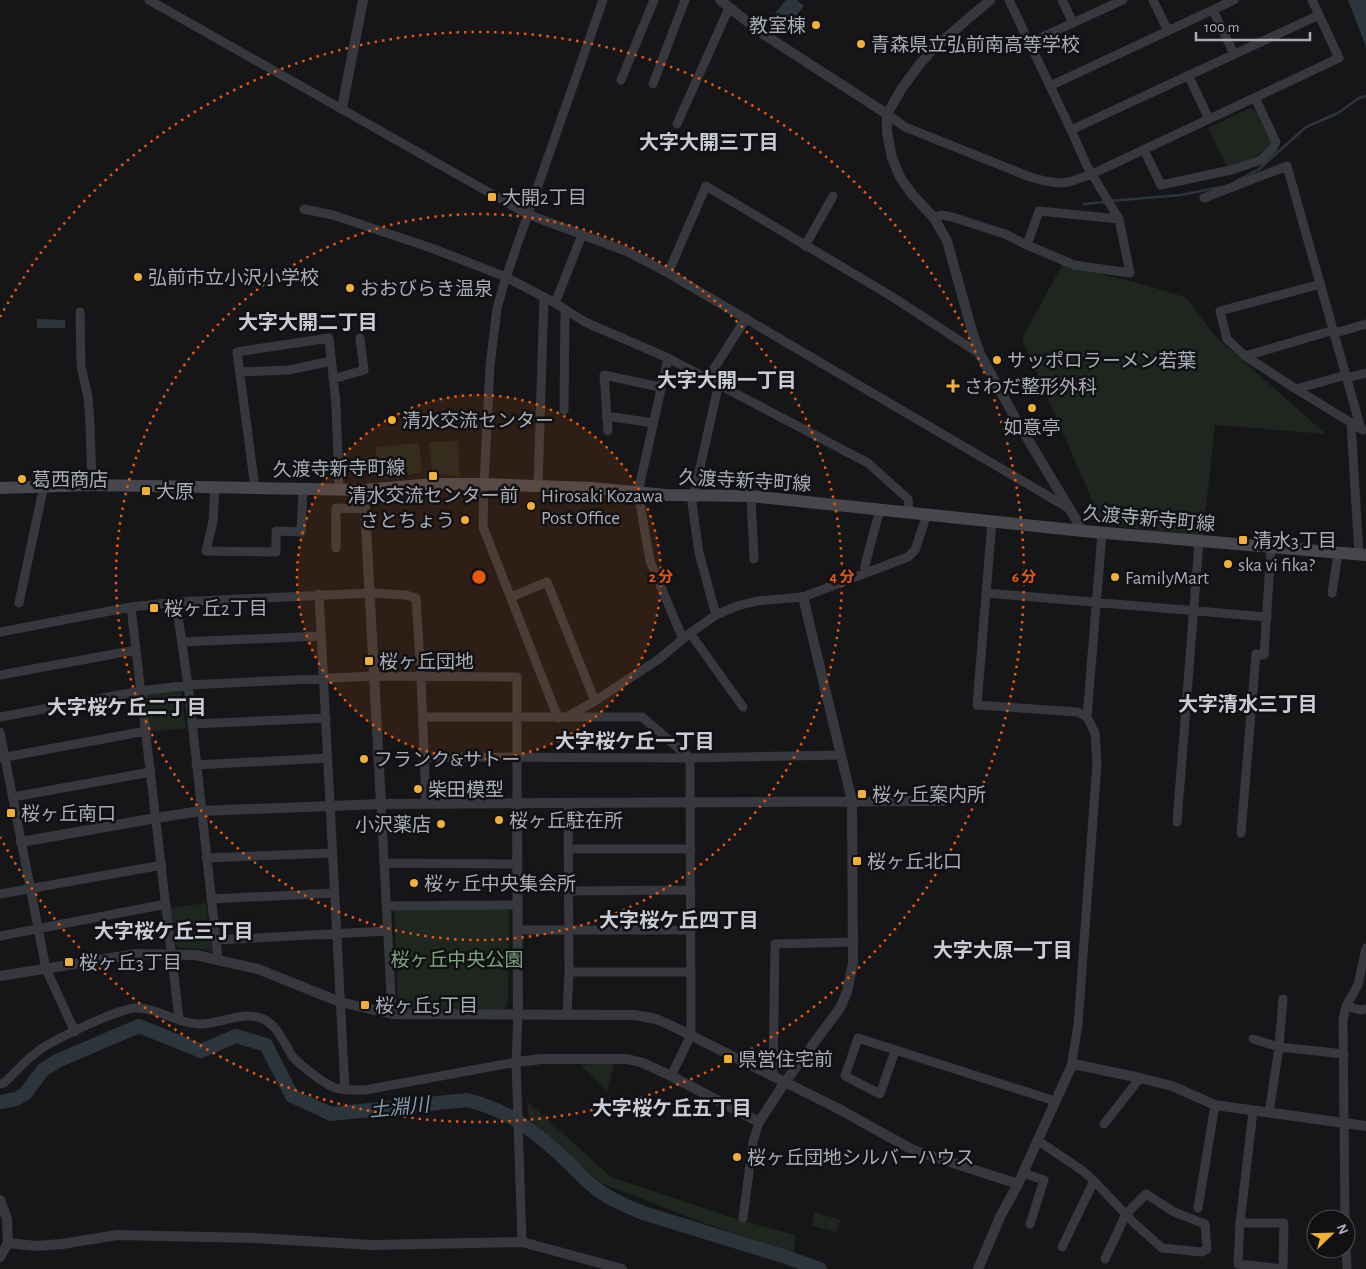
<svg xmlns="http://www.w3.org/2000/svg" width="1366" height="1269" viewBox="0 0 1366 1269" font-family="'Alegreya Sans','Noto Sans JP',sans-serif">
	<style>
		.green { fill: #1e261f }
		.water { fill: #2c353c }
		.lines { fill: none; stroke-linecap: round; stroke-linejoin: round }
		.stream { stroke: #2c353c; stroke-width: 2.5 }
		.river { stroke: #2c353c; stroke-width: 14 }
		.minor { stroke: #37383d; stroke-width: 9 }
		.tertiary { stroke: #37383d; stroke-width: 10 }
		.secondary { stroke: #45474d; stroke-width: 12 }
		.ring { fill: none; stroke: #e8590c; stroke-width: 2.5; stroke-dasharray: 2.5 5 }
		.poi-dot { fill: #f2b134; stroke: #111113; stroke-width: 2 }
		.labels { text-anchor: middle; stroke-width: 5; stroke-linejoin: round; paint-order: stroke }
		.poi-label { font-size: 19px; fill: #a8adb8; stroke: #111113; text-anchor: start }
		.street-label { font-size: 19px; fill: #a8adb8; stroke: #111113 }
		.park-label { font-size: 19px; fill: #7fa381; stroke: #111113 }
		.neighbourhood-label { font-size: 20px; font-weight: bold; fill: #c9ccd4; stroke: #111113 }
		.water-label { font-size: 20px; font-style: italic; fill: #7f9bb3; stroke: #111113 }
		.centre { fill: #e8590c; stroke: #111113; stroke-width: 2.5 }
		.ring-label { font-size: 15px; text-anchor: middle; font-weight: bold; fill: #e8590c; stroke: #111113; stroke-width: 5; stroke-linejoin: round; paint-order: stroke }
	</style>
	<rect width="100%" height="100%" fill="#161618"/>
	<path class="green" d="M1250,108L1256,110L1272,144L1254,157L1227,167L1208,128Z
		M1062,265L1135,282L1185,297L1217,338L1326,434L1215,425L1203,535L1103,525L1022,339Z
		M458,441L460,477L432,472L429,442Z
		M419,443L422,473H414L404,477L378,479L376,447Z
		M181,689L186,728L149,732L145,693Z
		M206,903L212,952L205,949L178,948L174,942L170,908Z
		M509,908L508,1001L505,1009L502,1010L404,1011L398,1004L394,909Z
		M614,1063L607,1092L581,1065Z
		M527,1101L611,1177L733,1218L795,1235L794,1253L702,1222L601,1183L529,1118Z
		M815,1212L840,1220L836,1232L812,1226Z"/>
	<path class="water" d="M786,0H797L804,6L786,28L773,16Z
		M1348,0H1366V47Z
		M37,319L65,320V328H37Z"/>
	<g class="lines">
		<path class="stream" d="M1236,181L1258,170L1306,127L1338,113L1359,98L1366,96
			M1110,201L1181,195L1221,187
			M1084,204L1105,202"/>
		<path class="river" d="M0,1102L16,1099L25,1094L43,1070L57,1061L139,1026L201,1051L236,1036L266,1045L292,1096L331,1114L467,1100C512,1111 537,1133 570,1164C579,1173 588,1183 599,1191C612,1200 628,1207 643,1213L783,1256L820,1269"/>
		<path class="minor" d="M149,0L527,214L628,252L668,273L1070,509
			M1009,0L1071,130L1087,166L1119,219L1130,273L1074,265L1027,245L1039,211L1119,219
			M1062,0L1073,23
			M1153,0L1168,31
			M1213,10L1234,54
			M1029,43L1123,0
			M1188,75L1209,119
			M621,80L654,0
			M653,84L685,0
			M1050,86L1234,0
			M887,114L905,127L1030,177L1045,181L1060,183L1069,182L1092,174L1339,58L1312,0
			M677,124L729,8
			M1071,130L1319,15
			M1144,150L1161,185L1231,170L1261,160L1273,148L1276,142L1255,98
			M1204,198L1287,166L1361,429
			M304,209L333,215L434,249L506,277L555,303L585,322L668,358L868,463L908,499L909,512
			M934,218L941,215L952,217L1005,234L1027,245
			M805,246L833,196
			M668,273L706,186L891,296L980,354
			M1321,284L1220,311L1227,339L1245,356L1296,389L1363,430
			M555,303L582,235
			M80,312L81,366L88,397L90,424L92,485
			M1335,333L1366,324
			M1245,356L1334,330
			M668,358L638,492L650,561L683,639
			M240,372L289,370L331,361
			M708,378L746,318
			M1347,378L1366,373
			M333,379L364,370L360,338
			M1296,389L1346,375
			M564,410L565,309
			M606,416L653,423
			M1351,422L1359,555
			M608,431L604,375L660,387
			M538,485L544,297
			M215,487L213,521L206,551L276,552V531L301,532L303,490
			M255,488L237,352L329,338L336,404L339,490
			M751,496L754,559
			M992,521L977,705L1078,712L1087,717
			M336,548V508L365,509
			M865,573V565L880,509
			M986,593L1267,617
			M1332,593L1338,554
			M319,594L345,1090
			M511,597L547,582L595,701
			M176,602L188,685L218,959
			M19,603L44,485
			M131,607L179,1019
			M716,615L699,553L692,503L719,383
			M0,632L131,607L176,602L370,593L406,595L416,598L421,677L426,803
			M690,633L743,707
			M182,642L321,636
			M0,675L136,650
			M568,716L595,701L659,659L690,633L716,615L737,606L757,601L803,597L908,557L915,550L927,514
			M0,717L141,691L188,685L374,676L517,677V802
			M423,717H642L690,758L691,1035L671,1076
			M558,718L483,527L484,484L490,366L497,308L506,277L603,0
			M192,724L326,718
			M0,732L46,969L75,1032
			M424,757L690,758L841,755
			M0,758L146,731
			M196,765L328,758
			M13,797L151,772
			M568,803L569,972
			M381,804L392,1014
			M1177,822L1199,542
			M1241,833L1256,654L1264,655L1271,548
			M569,849H691
			M206,858L333,853
			M384,863L518,864
			M569,891L691,890
			M0,894L162,865
			M211,899L335,893
			M386,906L518,905
			M518,930H691
			M0,936L166,904
			M216,940L387,931
			M1346,1006L1360,1010L1366,1009
			M518,1014L516,1062L522,1242
			M567,1014L569,972H691
			M1253,1039L1279,1047L1344,1054
			M895,1051L880,1094L845,1076L858,1038L1055,1101
			M1071,1067L1078,1025L1097,763L1095,733L1087,717L1102,533
			M773,1077L775,944L854,942
			M0,1084L4,1083C17,1071 29,1056 44,1047C60,1037 116,1010 134,1008C158,1007 177,1024 200,1024C220,1024 244,1010 263,1019C277,1025 283,1041 291,1054C296,1063 325,1084 335,1088C345,1091 356,1090 365,1090L516,1062
			M1269,1113L1279,1047L1283,999
			M1104,1124L1140,1078
			M1037,1140L1083,1171L1094,1181L1134,1223L1162,1248L1202,1252L1207,1249L1205,1224L1174,1212L1146,1194L1126,1214L1105,1259
			M1023,1173L1044,1180L1030,1224
			M1198,1208L1215,1105
			M743,1218L753,1142L759,1122
			M1345,1219L1343,1020L1346,1006L1358,985L1366,948
			M1240,1223H1284L1283,1269L1238,1264L1240,1223L1253,1111
			M1346,1245L1347,1269
			M1062,1247L1094,1181"/>
		<path class="tertiary" d="M720,0L763,34L887,114
			M990,0L933,49L919,65L902,88L887,114V132L892,158L900,177L911,193L934,218L947,241L972,331L980,354L1018,423L1083,531
			M342,108L363,0
			M364,490L381,804
			M517,802L518,1014
			M21,842L156,818L201,811L381,804L944,801
			M0,976L136,954L196,955L258,969L340,1002L392,1014L635,1015L656,1019L672,1026L837,1108L913,1150L1018,1184
			M516,1062L541,1059H627L643,1063L671,1076L759,1122L785,1082L840,1008L847,992L853,963L852,801L803,597
			M0,1200L7,1219L8,1243L0,1257
			M8,1243L36,1246L62,1244L117,1235L255,1238L372,1245L522,1242L622,1269
			M978,1269L1000,1217L1018,1184L1071,1067L1078,1065L1140,1078L1172,1086L1215,1105L1366,1126"/>
		<path class="secondary" d="M0,488L92,485L364,490L433,484H484L592,488L666,495L751,496L1083,531L1366,555"/>
	</g>
	<circle cx="479" cy="577" r="182" fill="#e8590c" fill-opacity=".12"/>
	<g class="ring">
		<circle cx="479" cy="577" r="182"/>
		<circle cx="479" cy="577" r="363"/>
		<path d="M0 317A545 545 0 1 1 0 837"/>
	</g>
	<g class="poi-dot">
		<circle cx="816" cy="25" r="5"/>
		<circle cx="861" cy="44" r="5"/>
		<rect x="487" y="192" width="10" height="10" rx="2.5"/>
		<circle cx="138" cy="277" r="5"/>
		<circle cx="350" cy="288" r="5"/>
		<circle cx="997" cy="360" r="5"/>
		<path d="M950.5 378.5h5v5h5v5h-5v5h-5v-5h-5v-5h5z"/>
		<circle cx="1032" cy="408" r="5"/>
		<circle cx="392" cy="420" r="5"/>
		<rect x="428" y="471" width="10" height="10" rx="2.5"/>
		<circle cx="22" cy="479" r="5"/>
		<rect x="141" y="486" width="10" height="10" rx="2.5"/>
		<circle cx="531" cy="506" r="5"/>
		<circle cx="465" cy="520" r="5"/>
		<rect x="1238" y="535" width="10" height="10" rx="2.5"/>
		<circle cx="1228" cy="564" r="5"/>
		<circle cx="1115" cy="577" r="5"/>
		<rect x="149" y="603" width="10" height="10" rx="2.5"/>
		<rect x="364" y="656" width="10" height="10" rx="2.5"/>
		<circle cx="364" cy="759" r="5"/>
		<circle cx="418" cy="789" r="5"/>
		<rect x="857" y="789" width="10" height="10" rx="2.5"/>
		<rect x="6" y="808" width="10" height="10" rx="2.5"/>
		<circle cx="499" cy="820" r="5"/>
		<circle cx="441" cy="824" r="5"/>
		<rect x="852" y="856" width="10" height="10" rx="2.5"/>
		<circle cx="414" cy="883" r="5"/>
		<rect x="64" y="957" width="10" height="10" rx="2.5"/>
		<rect x="360" y="1000" width="10" height="10" rx="2.5"/>
		<rect x="723" y="1054" width="10" height="10" rx="2.5"/>
		<circle cx="737" cy="1157" r="5"/>
	</g>
	<g class="labels">
		<g class="poi-label">
			<text x="806" y="32" text-anchor="end">教室棟</text>
			<text x="871" y="51">青森県立弘前南高等学校</text>
			<text x="502" y="204">大開2丁目</text>
			<text x="148" y="284">弘前市立小沢小学校</text>
			<text x="360" y="295">おおびらき温泉</text>
			<text x="1007" y="367">サッポロラーメン若葉</text>
			<text x="964" y="393">さわだ整形外科</text>
			<text x="402" y="427">清水交流センター</text>
			<text x="1032" y="434" text-anchor="middle">如意亭</text>
			<text x="32" y="486">葛西商店</text>
			<text x="156" y="498">大原</text>
			<text x="433" y="502" text-anchor="middle">清水交流センター前</text>
			<text x="541" y="502">Hirosaki Kozawa<tspan x="541" dy="22">Post Office</tspan></text>
			<text x="455" y="527" text-anchor="end">さとちょう</text>
			<text x="1253" y="547">清水3丁目</text>
			<text x="1238" y="571">ska vi fika?</text>
			<text x="1125" y="584">FamilyMart</text>
			<text x="164" y="615">桜ヶ丘2丁目</text>
			<text x="379" y="668">桜ヶ丘団地</text>
			<text x="374" y="766">フランク&amp;サトー</text>
			<text x="428" y="796">柴田模型</text>
			<text x="872" y="801">桜ヶ丘案内所</text>
			<text x="21" y="820">桜ヶ丘南口</text>
			<text x="509" y="827">桜ヶ丘駐在所</text>
			<text x="431" y="831" text-anchor="end">小沢薬店</text>
			<text x="867" y="868">桜ヶ丘北口</text>
			<text x="424" y="890">桜ヶ丘中央集会所</text>
			<text x="79" y="969">桜ヶ丘3丁目</text>
			<text x="375" y="1012">桜ヶ丘5丁目</text>
			<text x="738" y="1066">県営住宅前</text>
			<text x="747" y="1164">桜ヶ丘団地シルバーハウス</text>
		</g>
		<g class="street-label">
			<text transform="translate(339 468) rotate(-1)" y="7">久渡寺新寺町線</text>
			<text transform="translate(745 480) rotate(3)" y="7">久渡寺新寺町線</text>
			<text transform="translate(1149 518) rotate(5)" y="7">久渡寺新寺町線</text>
		</g>
		<g class="park-label">
			<text x="457" y="966">桜ヶ丘中央公園</text>
		</g>
		<g class="neighbourhood-label">
			<text x="709" y="149">大字大開三丁目</text>
			<text x="308" y="329">大字大開二丁目</text>
			<text x="727" y="387">大字大開一丁目</text>
			<text x="1248" y="711">大字清水三丁目</text>
			<text x="127" y="714">大字桜ケ丘二丁目</text>
			<text x="635" y="748">大字桜ケ丘一丁目</text>
			<text x="679" y="927">大字桜ケ丘四丁目</text>
			<text x="174" y="938">大字桜ケ丘三丁目</text>
			<text x="1003" y="957">大字大原一丁目</text>
			<text x="672" y="1115">大字桜ケ丘五丁目</text>
		</g>
		<g class="water-label">
			<text transform="translate(399 1107) rotate(-6)" y="7">土淵川</text>
		</g>
	</g>
	<circle cx="479" cy="577" r="8" class="centre"/>
	<g class="ring-label">
		<text x="661" y="582">2 分</text>
		<text x="842" y="582">4 分</text>
		<text x="1024" y="582">6 分</text>
	</g>
	<g transform="translate(1331 1234) rotate(67)"><circle r="24" fill="#111113" stroke="#4d4f55"/>
	<path d="M0-4L9 19L0 12L-9 19Z" fill="#f2b134"/>
	<text y="-8" font-size="14" font-weight="bold" text-anchor="middle" fill="#a8adb8">N</text>
	</g>
	<path d="M1196 32v8h114v-8" fill="none" stroke="#a8adb8" stroke-width="2.5"/>
	<text x="1204" y="32" font-size="15" fill="#a8adb8" stroke="#111113" stroke-width="4" paint-order="stroke">100 m</text>
</svg>
